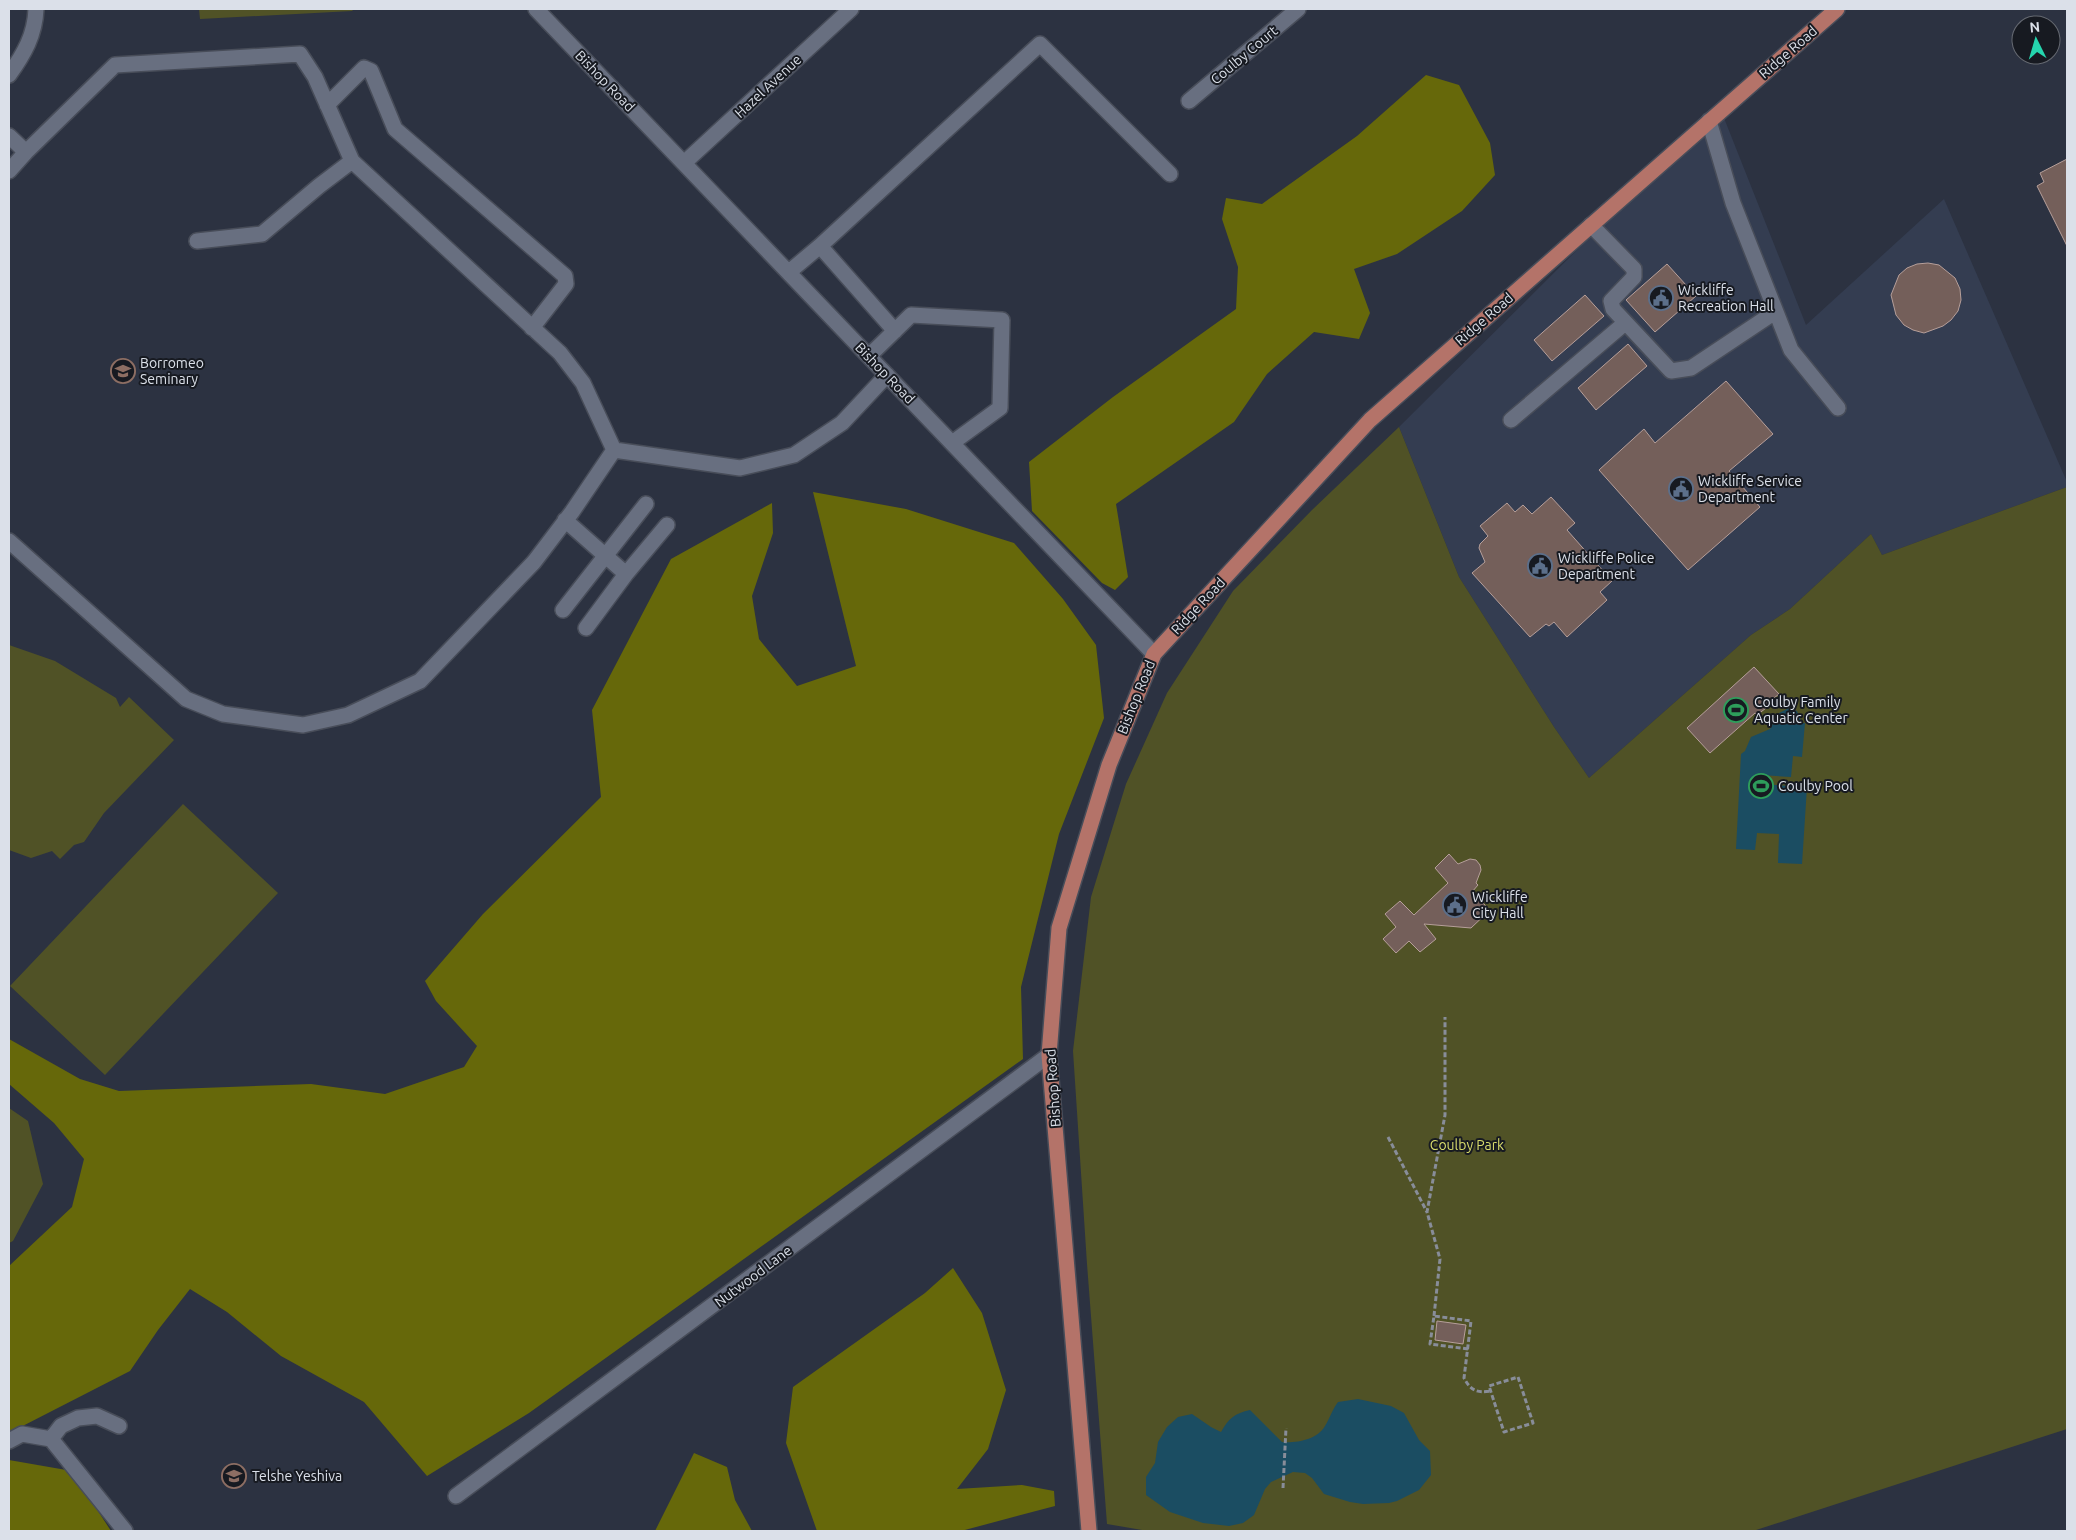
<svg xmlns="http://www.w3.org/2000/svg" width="2076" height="1540" viewBox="0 0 2076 1540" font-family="Ubuntu,sans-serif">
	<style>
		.built { fill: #343d51 }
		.green { fill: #505226 }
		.forest { fill: #66680a }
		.water { fill: #1b4d62 }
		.building { fill: #745f5a; stroke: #b69f9a }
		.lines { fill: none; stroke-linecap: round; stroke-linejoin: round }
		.minor-casing { stroke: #484d59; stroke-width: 18 }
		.major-casing { stroke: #484d59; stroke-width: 18 }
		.path { stroke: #888d99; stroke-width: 3; stroke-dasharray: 5 2.5; stroke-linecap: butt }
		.minor { stroke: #686f80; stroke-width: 15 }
		.major { stroke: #b47369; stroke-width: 15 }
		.labels { text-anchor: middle; stroke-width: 4; stroke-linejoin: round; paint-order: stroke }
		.street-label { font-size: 14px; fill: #dbe0e9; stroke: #171a21 }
		.poi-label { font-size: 14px; fill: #dbe0e9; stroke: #171a21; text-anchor: start }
		.park-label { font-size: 14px; fill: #d9dc6c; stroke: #171a21 }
	</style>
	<rect width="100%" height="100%" fill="#2c3241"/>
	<path class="built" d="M1724,118L1806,325L1944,199L2067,482V487L1882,555L1871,534L1790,609L1751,635L1589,778L1554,727L1459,577L1399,427L1585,242Z"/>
	<path class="green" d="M199,9H354L352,11L200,19Z
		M1399,427L1459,577L1554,727L1589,778L1751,635L1790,609L1871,534L1882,555L2067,487V1429L1753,1531H1148L1107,1524L1087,1264L1073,1051L1091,897L1126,784L1167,693L1233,591L1312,510Z
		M9,645L55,661L116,698L120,707L129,697L174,740L104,813L84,842L74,845L60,859L52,851L31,858L9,850Z
		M183,804L278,893L105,1075L10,986Z
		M9,1108L28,1121L43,1184L13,1241L9,1243Z"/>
	<path class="forest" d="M1426,75L1459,85L1490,143L1495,175L1462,211L1397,254L1354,269L1370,313L1359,339L1314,332L1267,374L1234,422L1116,504L1128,577L1115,590L1102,583L1032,511L1029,462L1113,397L1236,309L1238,267L1222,219L1226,198L1262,204L1357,136Z
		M813,492L906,509L1014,543L1063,599L1096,645L1104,718L1059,834L1021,987L1023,1059L529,1413L427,1476L364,1402L281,1356L227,1312L190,1289L158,1330L130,1371L9,1433V1266L72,1207L84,1159L54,1123L9,1084V1039L80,1079L119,1091L311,1084L385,1094L464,1067L477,1046L436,1001L425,981L483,914L601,797L592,710L671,559L772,503L773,533L752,596L759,639L797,686L856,666Z
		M953,1268L982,1313L1006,1390L988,1449L957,1489L1022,1485L1054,1491L1055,1506L961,1531H817L786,1443L793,1387L925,1293Z
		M694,1453L727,1467L735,1500L752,1531H655Z
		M9,1460L72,1471L111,1531H9Z"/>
	<path class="water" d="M1789,708L1797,711L1802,723H1805L1802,757L1793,756L1791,777L1761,775L1760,784L1807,787L1802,864L1778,863L1779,834L1757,833L1755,850L1736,849L1741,754L1745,751L1751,737L1770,729L1774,722L1776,721L1779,713Z
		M1358,1399L1391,1406L1404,1413L1419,1440L1430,1451L1431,1475L1419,1490L1397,1501L1389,1503L1363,1504L1350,1502L1324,1494L1312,1478L1305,1473L1293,1472L1271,1482L1265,1489L1254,1515L1243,1523L1229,1526L1203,1523L1170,1512L1146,1495V1477L1155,1463L1158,1442L1167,1427L1178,1417L1192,1414L1211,1427L1221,1432C1228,1419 1235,1413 1250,1410L1282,1442C1297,1443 1317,1440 1325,1426C1330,1418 1332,1410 1338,1402Z"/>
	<path class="building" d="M2067,159V246L2037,186L2044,182L2040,173Z
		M1928,263L1939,265L1955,278L1960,289L1961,300L1958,311L1951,320L1943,326L1924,333L1913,330L1904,325L1896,315L1891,295L1899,275L1907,268L1917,264Z
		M1667,264L1696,296L1655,332L1626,300Z
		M1585,295L1604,316L1552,361L1534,340Z
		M1628,344L1647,366L1596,410L1578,388Z
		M1726,381L1773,434L1729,471L1760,507L1688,570L1599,470L1644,429L1655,443Z
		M1551,497L1575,523L1567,530L1612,581L1600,592L1607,600L1567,637L1554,622L1549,626L1546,624L1530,637L1472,573L1485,562L1479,548L1480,544L1488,536L1480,526L1507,503L1515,512L1523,505L1532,514Z
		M1754,667L1779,694L1768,703L1770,705L1757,715L1755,713L1710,753L1687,728Z
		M1449,854L1458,864L1470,859L1476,860L1480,865L1481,870L1476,883L1478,885L1472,892L1490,910L1471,928L1424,924L1436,939L1420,952L1409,941L1396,953L1383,939L1396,927L1385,914L1400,901L1414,915L1448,883L1435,868Z
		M1437,1321L1466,1325L1463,1344L1435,1340Z"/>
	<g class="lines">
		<defs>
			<path id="minor" d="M536,9L1154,654
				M9,75C24,54 35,35 36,9
				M1189,101L1298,9
				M327,105L364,68L371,71L395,129L565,276L566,284L532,328
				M1709,121L1733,203L1791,350L1838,408
				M9,136L26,152L115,65L300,54L315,77L352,161L560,353L583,383L614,450L572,512L534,562L420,681L348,715L303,725L223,714L186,699L9,541
				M684,163L851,9
				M9,171L26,152
				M1591,225L1634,269V277L1611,301L1613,309L1671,371L1691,368L1775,312
				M197,241L262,234L319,186L352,161
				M789,272L820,246
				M895,331L820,246L1040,44L1170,174
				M869,356L911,315L1002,320L1000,408L952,443
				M1511,420L1625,323
				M614,450L740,468L794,455L842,423L887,375
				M565,520L626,574L586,628
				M626,574L667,525
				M563,610L646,504
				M51,1439L61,1426L78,1418L97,1416L119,1426
				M9,1441L22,1434L51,1439L125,1531
				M456,1496L1049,1055"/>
			<path id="major" d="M1089,1531L1049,1055L1059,928L1109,765L1154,654L1370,420L1837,9"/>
		</defs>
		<use href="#minor" class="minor-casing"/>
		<use href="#major" class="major-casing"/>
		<path class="path" d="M1388,1137L1427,1212
			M1434,1316L1440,1259L1427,1212L1445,1115V1017
			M1468,1349L1430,1344L1434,1316L1471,1321L1464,1378C1471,1391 1477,1393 1491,1391
			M1518,1377L1533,1423L1504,1432L1489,1386Z
			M1283,1488L1286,1428"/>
		<use href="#minor" class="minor"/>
		<use href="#major" class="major"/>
	</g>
	<defs>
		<symbol id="civic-ring" viewBox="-11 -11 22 22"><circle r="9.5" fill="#171a21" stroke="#5c6f8a" stroke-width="1.5"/><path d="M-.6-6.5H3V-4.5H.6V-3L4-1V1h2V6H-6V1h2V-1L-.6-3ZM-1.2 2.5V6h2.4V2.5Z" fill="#5c6f8a"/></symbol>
		<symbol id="school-ring" viewBox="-11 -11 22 22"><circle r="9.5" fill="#171a21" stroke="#8d6e63" stroke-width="1.5"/><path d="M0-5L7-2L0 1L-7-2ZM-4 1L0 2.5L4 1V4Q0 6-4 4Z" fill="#8d6e63"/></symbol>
		<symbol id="stadium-ring" viewBox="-11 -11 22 22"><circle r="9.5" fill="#171a21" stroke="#2e9e5b" stroke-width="1.5"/><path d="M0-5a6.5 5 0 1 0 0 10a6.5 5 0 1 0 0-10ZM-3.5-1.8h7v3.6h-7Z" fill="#2e9e5b"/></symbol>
	</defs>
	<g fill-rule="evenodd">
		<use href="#civic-ring" x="1647" y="284" width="28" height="28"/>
		<use href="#school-ring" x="109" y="357" width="28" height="28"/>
		<use href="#civic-ring" x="1667" y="475" width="28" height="28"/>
		<use href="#civic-ring" x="1526" y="552" width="28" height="28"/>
		<use href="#stadium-ring" x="1722" y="696" width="28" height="28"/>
		<use href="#stadium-ring" x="1747" y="772" width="28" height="28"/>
		<use href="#civic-ring" x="1441" y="891" width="28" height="28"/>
		<use href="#school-ring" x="220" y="1462" width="28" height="28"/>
	</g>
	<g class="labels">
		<g class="street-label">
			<text transform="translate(1788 52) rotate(-41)" y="5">Ridge Road</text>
			<text transform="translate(1244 55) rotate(-40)" y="5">Coulby Court</text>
			<text transform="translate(605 81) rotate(46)" y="5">Bishop Road</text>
			<text transform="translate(768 86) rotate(-43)" y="5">Hazel Avenue</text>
			<text transform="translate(1484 319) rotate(-41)" y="5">Ridge Road</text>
			<text transform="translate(885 373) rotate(46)" y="5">Bishop Road</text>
			<text transform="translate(1198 606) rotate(-47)" y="5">Ridge Road</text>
			<text transform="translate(1136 697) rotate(-68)" y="5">Bishop Road</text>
			<text transform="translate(1053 1088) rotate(-94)" y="5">Bishop Road</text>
			<text transform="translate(753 1276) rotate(-37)" y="5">Nutwood Lane</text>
		</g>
		<g class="poi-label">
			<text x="1678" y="295">Wickliffe<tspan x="1678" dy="16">Recreation Hall</tspan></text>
			<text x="140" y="368">Borromeo<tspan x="140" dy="16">Seminary</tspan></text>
			<text x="1698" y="486">Wickliffe Service<tspan x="1698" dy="16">Department</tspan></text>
			<text x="1558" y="563">Wickliffe Police<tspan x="1558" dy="16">Department</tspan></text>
			<text x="1754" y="707">Coulby Family<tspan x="1754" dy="16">Aquatic Center</tspan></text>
			<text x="1778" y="791">Coulby Pool</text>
			<text x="1472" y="902">Wickliffe<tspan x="1472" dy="16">City Hall</tspan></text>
			<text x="252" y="1481">Telshe Yeshiva</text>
		</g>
		<g class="park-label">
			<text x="1467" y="1150">Coulby Park</text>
		</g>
	</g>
	<rect width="2076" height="1540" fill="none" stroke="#dbe0e9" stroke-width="20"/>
	<g transform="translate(2036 40) rotate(355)"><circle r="24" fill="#171a21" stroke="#656971"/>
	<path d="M0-4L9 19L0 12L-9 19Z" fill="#25d5ae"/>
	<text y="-8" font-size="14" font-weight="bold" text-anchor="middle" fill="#dbe0e9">N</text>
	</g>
</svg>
